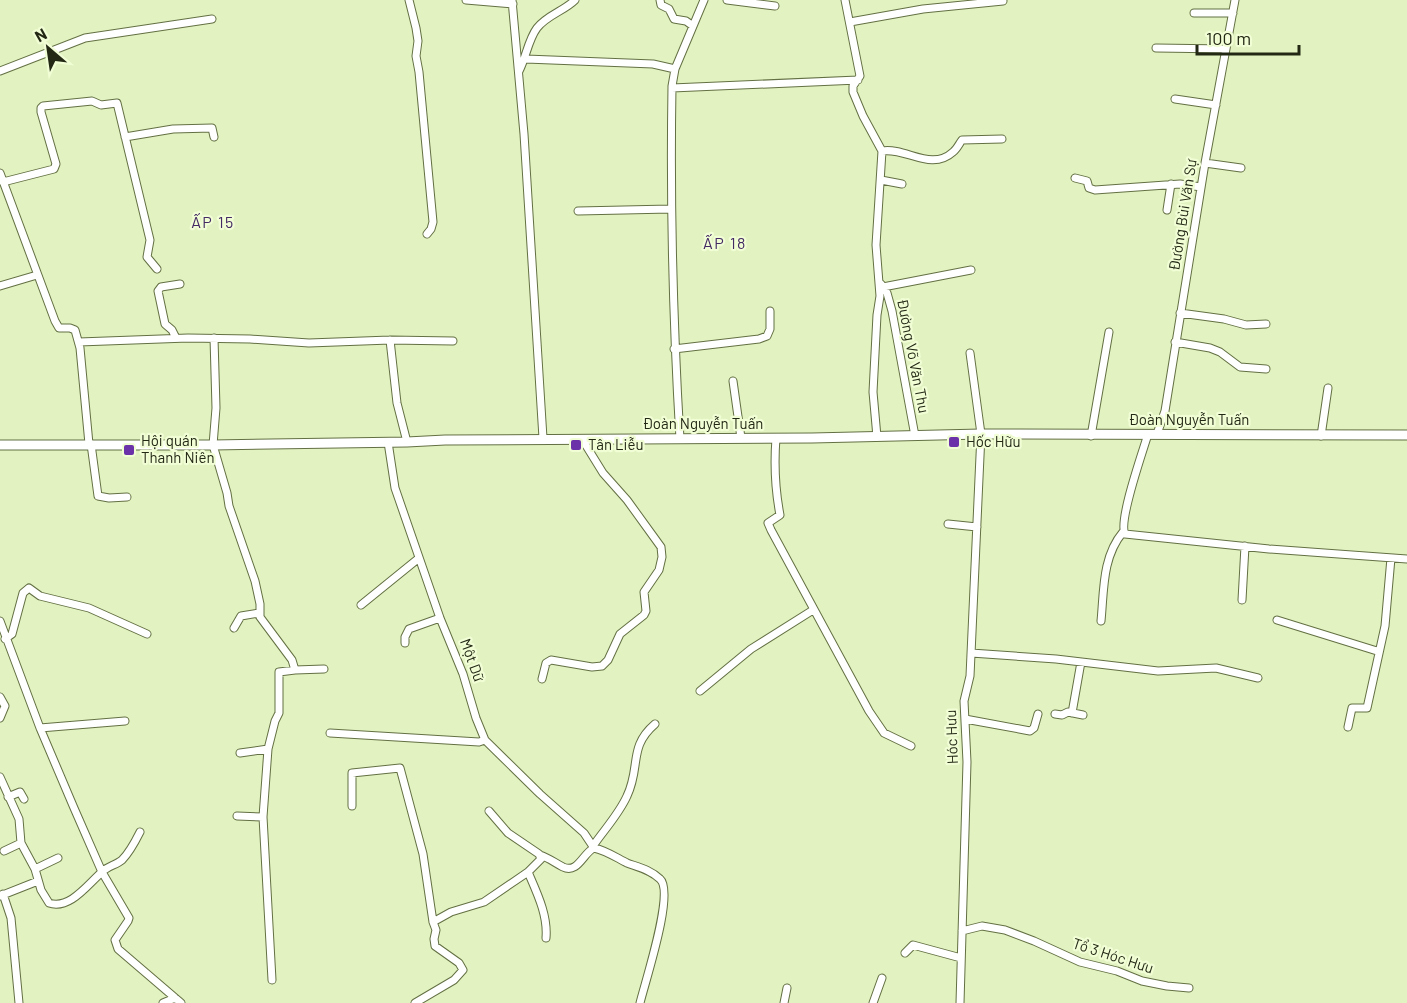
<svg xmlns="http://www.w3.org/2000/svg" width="1407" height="1003" viewBox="0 0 1407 1003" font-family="Barlow,sans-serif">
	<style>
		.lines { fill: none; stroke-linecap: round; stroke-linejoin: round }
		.street-casing { stroke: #637043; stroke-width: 9 }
		.secondary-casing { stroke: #637043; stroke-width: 11 }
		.street { stroke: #fff; stroke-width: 7 }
		.secondary { stroke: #fff; stroke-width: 9 }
		.poi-dot { fill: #6b31a8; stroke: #f1fed5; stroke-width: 2 }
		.labels { text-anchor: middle; stroke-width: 4.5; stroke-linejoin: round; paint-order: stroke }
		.street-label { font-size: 15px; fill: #232815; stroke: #f1fed5 }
		.poi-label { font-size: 15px; fill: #232815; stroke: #f1fed5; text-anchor: start }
		.neighbourhood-label { font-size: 16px; letter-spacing: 1.5px; fill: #442a64; stroke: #f1fed5 }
	</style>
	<rect width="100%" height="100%" fill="#e2f2c0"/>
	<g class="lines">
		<defs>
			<path id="street" d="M409,0L416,28L418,41L416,56L419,72L433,222L431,229L427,234
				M466,0L513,4
				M512,0L524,134L543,438
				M660,0L661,5L669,9L674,19L686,21L693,26
				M727,0L775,6
				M845,0L860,76L853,86V92L863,116L882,151L876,245L880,296L877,315L873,392L877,437
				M1194,13H1233
				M850,22L923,9L1003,1
				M1156,48L1226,49
				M526,59L653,64L675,69
				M0,71L85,38L212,19
				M519,71C526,58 528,40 537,28C547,15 564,11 575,0
				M672,88L858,80
				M1175,99L1216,105
				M125,137L173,129L212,128L214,137
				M882,151C906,147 931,172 953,152C957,149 959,144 962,140L1002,139
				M1205,163L1241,168
				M0,173L55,321L59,328H70L75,330L80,348L89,444
				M1075,178L1087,181L1089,188L1095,190L1180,184L1201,187
				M881,180L902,184
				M3,182L54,169L56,164L41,112V108L43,106L92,101L101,105L117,103L150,240L147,257L157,269
				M1167,210L1171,184
				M578,211L670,209
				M881,284L887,293L892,311L915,436
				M0,286L37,275
				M883,287L971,270
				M1180,313L1224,319L1246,325L1266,324
				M176,338L172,330L165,324L158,291L161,287L180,284
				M214,338L216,408L213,445L227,493L229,506L255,581L260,604V617L292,660L295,670L279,672V713L275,721L268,749L263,817L272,980
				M390,340L397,403L407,442
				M79,342L188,338L250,339L309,343L390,340L453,341
				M1175,342L1210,348L1220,352L1240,367L1266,369
				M674,349L759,339L767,336L770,329V311
				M733,381L741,438
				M1148,434C1143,451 1118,521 1125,534L1269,549L1407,559
				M1157,434L1165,411L1205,163L1235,0
				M1091,436L1109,332
				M1321,436L1328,388
				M776,438C774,464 775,489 780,515L768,523L771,530L869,711L884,733L911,746
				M680,439C673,321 670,204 672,86L675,69L704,0
				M388,442L395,488L440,618L463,674L476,718L485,740L540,794L584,833L594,848
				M91,444L98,496L109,498L127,497
				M948,524L977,527
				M1242,600L1245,546
				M361,605L419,558
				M1277,620L1377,651
				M0,621L40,728L74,808L102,872L129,918L128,921L115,940L118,949L181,1003
				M1101,621C1104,591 1102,557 1123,532
				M234,628L241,616L259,613
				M5,639L12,634L23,593L29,588L40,596L89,608L147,634
				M405,643V637L409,629L440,618
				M971,653L1056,659L1158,671L1216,668L1258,678
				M295,670L324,669
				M542,679L546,663L551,660L592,667L602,666L608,660L620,634L644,615L646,611L644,592L659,570L662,557L661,547L627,500L603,473L582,439
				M700,691L751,649L813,610
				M0,697L5,706L0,718
				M1072,713L1081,662
				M1055,714L1062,715L1068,712L1083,715
				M965,719L1030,731L1034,728L1038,714
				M1348,727L1352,708H1367L1385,626L1391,558
				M40,728L125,721
				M330,733L479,742L485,740
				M240,753L268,749
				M0,777L19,819L21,843
				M8,797L20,792L24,799
				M352,806V773L400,768L423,854L433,922L436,930L434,939L435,946L459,963L463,970L454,980L415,1003
				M237,816L263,817
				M593,846C604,830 619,814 627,796C641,767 628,747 655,724
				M4,851L21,843L35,869L41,890L49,903C70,910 88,884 102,872C108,866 116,865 122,860C130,852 135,842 140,832
				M540,855C549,858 555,863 563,867C578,874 583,853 594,848C605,850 617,858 627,863C638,867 651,870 660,879C675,892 645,982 640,1003
				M35,869L58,858
				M528,872C537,893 548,915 546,938
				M3,894L11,918L19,1003
				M0,896L38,881
				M433,922L451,912L484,902L528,872L541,859L539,854L508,833L489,811
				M962,931L982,926L1005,930L1034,941L1080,962L1117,971L1142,981L1167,986L1189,988
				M905,953L913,945L961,958
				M163,1003L175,998
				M784,1003L787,988
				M873,1003L882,978
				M960,1003L967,762L964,701L970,676L981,434L970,353"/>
			<path id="secondary" d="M0,445H213L407,442L445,440L812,438L981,434L1407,435"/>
		</defs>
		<use href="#street" class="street-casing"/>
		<use href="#secondary" class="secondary-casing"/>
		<use href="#street" class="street"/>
		<use href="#secondary" class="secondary"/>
	</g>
	<g class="poi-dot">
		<rect x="948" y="436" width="12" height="12" rx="3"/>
		<rect x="570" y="439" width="12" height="12" rx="3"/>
		<rect x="123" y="444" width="12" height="12" rx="3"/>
	</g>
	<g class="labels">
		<g class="street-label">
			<text transform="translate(1183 215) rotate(-81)" y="5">Đường Bùi Văn Sự</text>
			<text transform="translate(913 356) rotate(79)" y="5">Đường Võ Văn Thu</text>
			<text x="1189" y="425">Đoàn Nguyễn Tuấn</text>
			<text x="703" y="429">Đoàn Nguyễn Tuấn</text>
			<text transform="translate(472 660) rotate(70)" y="5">Một Dữ</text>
			<text transform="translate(952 737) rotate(-92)" y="5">Hóc Hưu</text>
			<text transform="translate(1113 956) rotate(18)" y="5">Tổ 3 Hóc Hưu</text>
		</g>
		<g class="poi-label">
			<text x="141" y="446">Hội quán<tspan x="141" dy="17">Thanh Niên</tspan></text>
			<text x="966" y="447">Hốc Hữu</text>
			<text x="588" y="450">Tân Liễu</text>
		</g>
		<g class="neighbourhood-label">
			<text x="213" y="228">ẤP 15</text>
			<text x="725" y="249">ẤP 18</text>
		</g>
	</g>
	<g transform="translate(48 48) rotate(331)" stroke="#f1fed5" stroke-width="4.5" paint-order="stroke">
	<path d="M0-4.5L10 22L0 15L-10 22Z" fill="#232815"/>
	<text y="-9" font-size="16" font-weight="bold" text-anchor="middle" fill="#232815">N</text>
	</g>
	<path d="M1197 45v9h102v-9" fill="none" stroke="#232815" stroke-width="3"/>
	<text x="1206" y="45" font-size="18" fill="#232815" stroke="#f1fed5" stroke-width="4.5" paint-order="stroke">100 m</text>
</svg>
